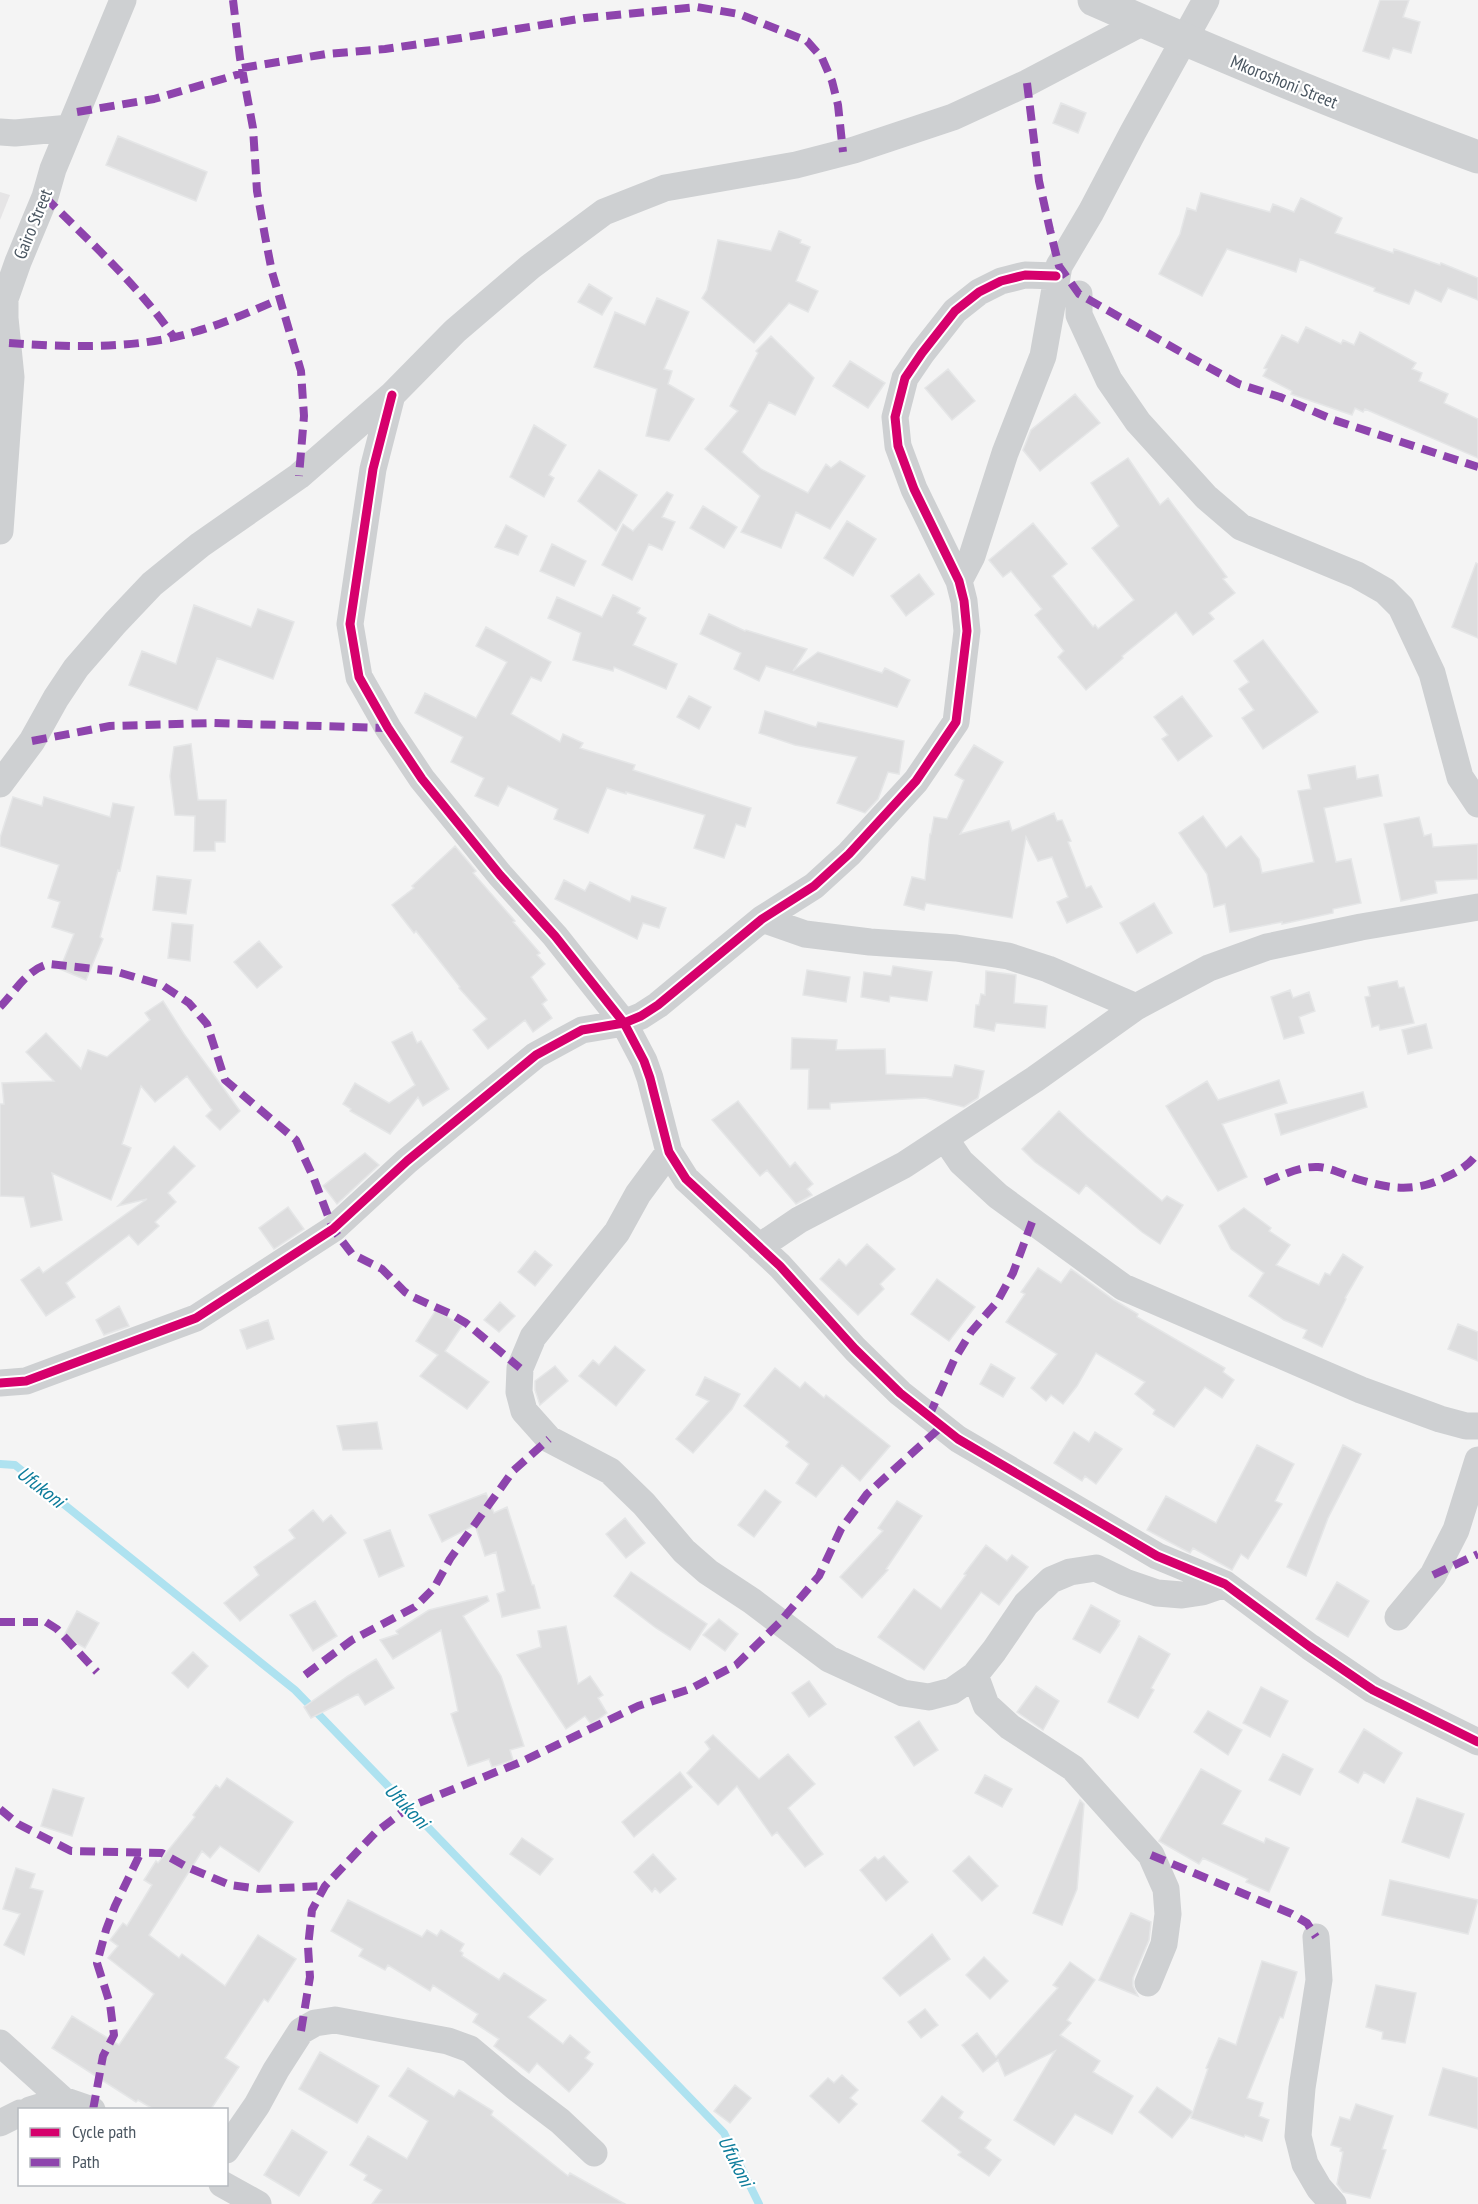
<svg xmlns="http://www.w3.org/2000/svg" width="1478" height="2204" viewBox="0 0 1478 2204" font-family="'PT Sans Narrow',sans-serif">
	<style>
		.education { fill: #e6e5e6 }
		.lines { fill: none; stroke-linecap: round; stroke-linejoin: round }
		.stream { stroke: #aee2f0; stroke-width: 8 }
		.building { fill: #ddddde; stroke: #e5e6e7; stroke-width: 1.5 }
		.minor { stroke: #ced0d2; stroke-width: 27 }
		.tertiary { stroke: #ced0d2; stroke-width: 33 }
		.quiet { stroke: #8e44ad; stroke-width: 8; stroke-dasharray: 15 8; stroke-linecap: butt }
		.cycleway-casing { stroke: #fff; stroke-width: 13 }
		.cycleway { stroke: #d6006c; stroke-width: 9 }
		.labels { text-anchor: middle; stroke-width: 4.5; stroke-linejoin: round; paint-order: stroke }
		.street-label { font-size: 18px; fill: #4a5661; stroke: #fff }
		.water-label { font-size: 20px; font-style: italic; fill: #0c7c9b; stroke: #fff }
	</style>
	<rect width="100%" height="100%" fill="#f4f4f4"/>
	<path class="education" d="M0,192L10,195L0,220Z"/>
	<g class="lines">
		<path class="stream" d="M0,1464L15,1465L295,1690L724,2133L759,2204"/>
	</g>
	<path class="building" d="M1380,0H1409L1403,17L1420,22L1411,53L1393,48L1389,59L1363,51Z
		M1061,103L1086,113L1078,133L1053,123Z
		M118,136L207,172L196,201L106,165Z
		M1201,193L1270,212L1273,204L1294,212L1301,198L1342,218L1335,233L1393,253L1394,249L1440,265L1441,263L1478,278V300L1448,288L1441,302L1415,290L1409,304L1374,291L1375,288L1300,259L1296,272L1227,249L1202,296L1159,274L1180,234L1187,208L1196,211Z
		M779,231L801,240L800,243L810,247L796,281L818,291L808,312L789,303L754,343L702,298L707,290L718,240L771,251Z
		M589,284L612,298L602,315L578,302Z
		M657,298L689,312L664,369L672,371L668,384L694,399L669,441L646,436L657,389L594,367L615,312L645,325Z
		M1306,327L1341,344L1343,340L1354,345L1360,332L1416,363L1412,369L1422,373L1419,381L1448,394L1444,403L1478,419V458L1365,409L1363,412L1355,408L1352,415L1291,394L1292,391L1263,376L1267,369L1264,368L1282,335L1298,343Z
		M771,336L814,378L795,415L769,402L742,452L761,469L808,493L826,464L831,468L840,461L865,476L830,529L796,512L781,548L741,532L760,496L705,449L738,411L730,406L758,353L756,351Z
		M850,361L885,383L868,408L833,386Z
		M948,369L975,401L952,420L925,388Z
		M1075,394L1100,423L1040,471L1023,450L1031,430Z
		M534,425L566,445L549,475L554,478L544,497L510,477Z
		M1128,458L1160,505L1168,498L1227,577L1223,579L1235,593L1209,613L1214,619L1193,635L1176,612L1122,656L1123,658L1086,690L1058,657L1064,651L1035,615L1042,609L1011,571L1003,577L989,560L1033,523L1067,564L1052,576L1093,627L1095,625L1098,629L1134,600L1092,548L1119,526L1091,483Z
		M599,470L637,495L616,531L578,501Z
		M667,492L673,495L662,517L675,522L662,550L649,544L632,580L602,565L623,524L633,531Z
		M703,506L737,527L724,548L690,528Z
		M847,521L876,539L853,576L824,558Z
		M506,525L527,536L518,555L495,547Z
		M552,544L586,561L574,586L540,571Z
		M1476,563L1478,564V638L1452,627Z
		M919,574L934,594L906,616L891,596Z
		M613,595L640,608L637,613L646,618L633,645L677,664L666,689L614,667L613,671L573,660L581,633L548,618L557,597L602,617Z
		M194,605L251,627L258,609L294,622L273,679L217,658L197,710L129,685L142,651L176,664Z
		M709,614L745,631L746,630L807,649L793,671L818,652L882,673L885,668L910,680L897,707L766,666L759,681L734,669L741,653L700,634Z
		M486,627L551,662L541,681L531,677L511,714L560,742L563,734L583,743L580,748L635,765L633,770L751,808L745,827L736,824L724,858L694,848L705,815L626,792V794L607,788L588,833L554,819L558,809L508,786L498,806L475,796L484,778L451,762L463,737L415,713L425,693L476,718L507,662L476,646Z
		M1263,640L1318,712L1263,749L1242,718L1254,710L1239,689L1249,682L1234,661Z
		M689,696L711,707L699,729L677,717Z
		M1182,696L1212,736L1178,761L1162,739L1168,735L1154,717Z
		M765,711L816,727L818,722L904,741L899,774L888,772L878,799L865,813L837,803L857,757L795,745L759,733Z
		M191,744L198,800H226L225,842H215V851H194L195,816L175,815L170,776L174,747Z
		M974,745L1003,762L960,834L1009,821L1012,831L1054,813L1057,821L1062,820L1071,841L1068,842L1086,888L1091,886L1102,907L1067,923L1057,902L1068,897L1052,857L1038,861L1026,837L1012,918L926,903L924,910L904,905L912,877L925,880L930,834H931L934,817L947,819L964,780L955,775Z
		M1355,766L1357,779L1378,775L1382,796L1324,808L1336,862L1351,859L1361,903L1333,909V913L1282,924V922L1230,932L1225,904L1214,907L1207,874L1179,833L1203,816L1226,848L1241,836L1259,859L1262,873L1314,862L1298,791L1311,789L1308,775Z
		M13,797L42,806L44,797L110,817L113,803L134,807L120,871L118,870L100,937L103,939L86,980L60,969L74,934L52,927L60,902L48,898L59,865L0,846V838Z
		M1419,817L1424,836L1431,834L1433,847L1478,844V879L1435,881L1437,893L1401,901L1384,824Z
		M455,846L476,871L473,873L515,921L513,922L540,953L537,955L545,964L531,977L547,1000L542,1004L552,1018L533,1032L525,1020L488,1049L473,1030L487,1019L459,988L460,987L416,931L414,933L392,905L414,888L412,886Z
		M157,876L191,880L186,914L153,910Z
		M564,880L585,891L590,882L630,902L632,896L666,908L659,928L643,923L637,939L555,899Z
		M1154,903L1172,933L1137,953L1120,923Z
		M172,923L193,925L190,961L168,958Z
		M259,941L282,967L257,988L234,962Z
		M893,966L932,972L927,1001L890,996L889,1002L861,997L864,972L891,976Z
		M807,970L850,977L846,1002L803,995Z
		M986,971L1016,975L1014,1003L1047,1006L1045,1028L996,1023L994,1031L974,1027L976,1005H979L981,994L985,995Z
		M1397,981L1399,988L1404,987L1414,1023L1380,1030L1379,1025L1372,1027L1365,997L1370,996L1368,987Z
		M1290,990L1293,998L1309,992L1315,1011L1299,1017L1304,1033L1284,1039L1271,997Z
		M163,1001L184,1034L240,1111L220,1130L206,1116L212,1110L187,1076L155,1102L141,1086L122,1144L131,1148L111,1200L52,1173L62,1220L31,1227L24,1197L0,1196V1104H4L2,1083L54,1081L26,1052L46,1033L81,1069L88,1050L107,1057L150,1020L145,1013Z
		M1426,1024L1432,1048L1408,1054L1402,1030Z
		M412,1032L417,1043L421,1041L449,1089L423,1106L418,1097L390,1134L350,1111L351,1109L343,1104L355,1083L389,1103L415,1085L392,1042Z
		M792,1038L837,1040L836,1050L885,1049L886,1074L952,1077L955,1065L984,1071L978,1098L964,1107L925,1098L830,1103V1109H808L809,1069H791Z
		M1279,1080L1287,1103L1222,1124L1247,1177L1218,1191L1166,1106L1207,1081L1218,1100Z
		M1363,1092L1367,1107L1281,1135L1275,1114Z
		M738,1101L790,1167L795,1162L813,1184L807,1189L812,1195L796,1204L767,1170L760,1176L712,1120Z
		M1059,1111L1087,1137L1162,1201L1167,1196L1183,1205L1160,1244L1142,1232L1086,1185L1079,1194L1035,1162L1022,1149Z
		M174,1146L195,1166L168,1193L176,1202L155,1222L159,1226L138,1245L129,1235L66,1283L75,1297L46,1316L21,1280L39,1267L43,1273L147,1199L118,1206Z
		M365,1153L379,1165L337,1204L323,1186Z
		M288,1207L304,1229L274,1249L259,1228Z
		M1244,1208L1271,1228L1269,1231L1290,1245L1276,1265L1319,1285L1325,1273L1330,1275L1343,1254L1363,1267L1345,1298L1346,1299L1322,1347L1303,1338L1307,1330L1284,1320L1249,1296L1264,1273L1231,1249L1219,1226Z
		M867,1244L895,1269L880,1284L884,1289L858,1315L820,1279L839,1259L846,1266Z
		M535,1251L552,1265L535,1286L518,1272Z
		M1038,1268L1061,1283L1071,1269L1114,1300L1138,1314L1137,1317L1225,1368L1223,1372L1234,1380L1222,1398L1205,1387L1174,1427L1153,1414L1155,1410L1135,1394L1145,1382L1096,1353L1077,1386L1063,1404L1051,1395L1046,1401L1031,1388L1057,1354L1006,1322L1025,1294L1021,1292Z
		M937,1279L975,1307L949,1341L911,1314Z
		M500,1302L515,1316L499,1332L484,1320Z
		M119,1306L129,1326L104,1335L96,1320Z
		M436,1310L462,1326L445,1351L489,1382L467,1409L420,1376L438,1355L416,1341Z
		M268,1320L274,1339L247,1349L240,1330Z
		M1458,1324L1478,1332V1361L1448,1349Z
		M615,1346L645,1370L616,1406L579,1376L593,1360L599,1365Z
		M991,1364L1015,1378L1003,1397L980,1384Z
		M555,1366L568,1381L540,1405L535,1390V1381Z
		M775,1368L800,1388L805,1382L824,1398L826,1395L890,1446L860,1481L842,1465L816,1497L796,1483L809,1464L786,1446L789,1442L744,1406Z
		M705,1377L740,1394L732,1409L693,1453L676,1439L709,1401L696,1395Z
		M377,1422L382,1449L343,1450L337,1426Z
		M1074,1432L1089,1442L1095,1432L1122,1449L1096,1484L1085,1476L1082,1481L1054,1463Z
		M1257,1445L1294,1464L1275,1501L1282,1504L1248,1559L1241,1554L1232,1570L1193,1548L1190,1553L1147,1530L1166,1496L1216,1523Z
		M1343,1445L1361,1454L1328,1518L1306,1576L1287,1567Z
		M765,1490L781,1502L754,1537L738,1525Z
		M486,1493L494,1513L507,1507L532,1585H534L540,1608L502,1617L497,1594L505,1591L496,1552L485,1556L475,1525L442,1542L429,1515Z
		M897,1501L922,1516L886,1569L888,1570L862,1598L840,1577L883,1531L878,1528Z
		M313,1510L323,1522L331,1515L346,1533L240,1621L224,1603L259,1575L254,1567L295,1538L289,1530Z
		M625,1518L645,1543L626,1558L606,1534Z
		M390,1530L404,1566L379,1577L364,1540Z
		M986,1545L1007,1561L1012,1555L1028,1567L999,1605L981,1592L924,1670L878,1637L914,1589L941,1609L966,1575L964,1574Z
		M631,1572L707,1624L690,1650L656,1628L614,1596Z
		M1337,1582L1369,1601L1348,1637L1316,1619Z
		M487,1596L489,1601L463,1616L501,1676L524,1746L510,1750L513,1760L492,1767L489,1759L468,1766L451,1714L458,1711L441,1630L393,1659L380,1640L398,1634L396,1631L429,1610Z
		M315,1601L337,1636L313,1651L290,1615Z
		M1091,1605L1120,1621L1118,1625H1119L1100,1653L1073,1639Z
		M77,1611L99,1623L85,1648L64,1636Z
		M719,1619L738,1634L725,1651L703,1635Z
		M566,1626L578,1684L590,1676L603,1695L598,1698L607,1713L591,1724L585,1716L566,1729L517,1655L541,1647L538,1631Z
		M1139,1636L1170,1654L1151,1688L1154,1690L1138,1718L1108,1702Z
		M193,1652L208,1666L188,1688L172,1673Z
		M376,1659L394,1688L365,1705L358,1694L311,1718L304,1707L348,1676Z
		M809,1681L826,1704L809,1717L792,1693Z
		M1036,1686L1059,1701L1043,1730L1017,1712Z
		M1261,1687L1288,1701L1270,1737L1243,1723Z
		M1208,1711L1242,1730L1228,1755L1194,1732Z
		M919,1721L938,1750L914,1766L895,1737Z
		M1364,1729L1402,1753L1384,1783L1364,1772L1358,1783L1339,1772Z
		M713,1735L759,1779L788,1754L815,1784L788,1808L823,1854L805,1867L777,1832L772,1836L737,1786L718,1805L687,1773L710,1749L705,1742Z
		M1283,1754L1313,1769L1300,1795L1269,1780Z
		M1201,1769L1241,1791L1222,1824L1264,1843L1266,1838L1289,1848L1269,1892L1246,1882L1248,1879L1203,1858L1199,1864L1159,1841Z
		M680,1772L692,1787L634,1837L622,1822Z
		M985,1775L1012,1789L1002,1807L975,1793Z
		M227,1778L293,1822L259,1872L220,1846L210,1858L202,1851L149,1935L179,1958L182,1954L225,1986L258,1935L296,1959L268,2002L264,1999L225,2058L239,2067L211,2109H153L138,2100L136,2102L52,2048L72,2016L119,2045L154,1994L108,1958L118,1946L110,1940L123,1923L127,1926L152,1885L144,1880L156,1861L158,1863L195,1817L193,1815L216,1785L220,1788Z
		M53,1789L84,1798L72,1836L41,1826Z
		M1417,1798L1464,1814L1449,1858L1402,1842Z
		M1080,1800L1084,1804L1077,1889L1062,1925L1033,1913Z
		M522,1838L553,1859L540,1875L510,1854Z
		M653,1854L676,1879L660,1893L655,1888L652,1892L634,1872Z
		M884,1856L908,1882L886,1901L860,1870L875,1857L878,1860Z
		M969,1856L998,1886L982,1901L953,1871Z
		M16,1868L35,1874L30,1888L43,1891L24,1955L4,1945L20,1914L3,1909Z
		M1390,1880L1478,1900L1468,1934L1382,1915Z
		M348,1900L422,1937L427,1930L437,1936L441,1930L464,1944L460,1951L463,1953L462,1956L499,1980L504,1973L546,2000L528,2017L563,2044L570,2035L590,2052L585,2058L593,2064L589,2070L569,2092L537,2063L529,2073L494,2046L499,2039L473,2022L478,2014L433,1985L430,1991L388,1965L385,1970L359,1956L363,1949L331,1931Z
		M1131,1913L1151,1922L1149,1940L1133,1978V1986L1138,1996L1099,1980Z
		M932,1934L950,1959L900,1996L883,1978Z
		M984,1957L1008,1981L990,1999L966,1975Z
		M1262,1961L1297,1972L1283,2018L1280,2017L1247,2098L1263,2103L1259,2116L1269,2120L1262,2141L1245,2135L1244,2137L1191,2118L1193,2112L1172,2138L1139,2112L1157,2087L1193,2112L1208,2069L1206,2068L1219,2038L1236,2045Z
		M1070,1962L1095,1980L1067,2020L1071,2023L1060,2035L1100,2061L1093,2072L1133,2096L1112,2134L1075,2114L1054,2145L1014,2120L1055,2051L1005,2076L998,2060L983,2072L962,2045L977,2033L996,2057L1058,1988L1053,1985Z
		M1376,1985L1416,1993L1405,2043L1382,2039L1383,2032L1366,2027Z
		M925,2009L938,2025L921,2038L908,2022Z
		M320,2052L379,2086L357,2123L299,2089Z
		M408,2068L454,2097L459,2090L493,2111L491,2115L568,2176L570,2173L625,2204H372L382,2190L364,2180L367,2175L350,2165L368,2136L407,2159L428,2121L389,2096Z
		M1443,2068L1478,2078V2129L1429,2115Z
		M842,2075L858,2090L850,2098L857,2104L839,2123L810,2096L828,2078L834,2083Z
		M735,2085L751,2098L730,2123L714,2111Z
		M942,2096L963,2112L959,2118L991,2140L985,2148L1001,2160L989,2176L958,2155L961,2152L922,2121Z
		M1356,2104L1393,2116L1382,2149L1386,2150L1370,2198L1343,2192L1337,2184L1343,2152L1340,2151L1341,2148L1331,2145L1340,2117L1350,2120Z
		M292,2130L327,2152L299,2196L264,2175Z"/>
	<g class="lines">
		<path class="minor" d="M0,132L15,133L70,128
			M1079,294V315L1109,380L1138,422L1206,497L1241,527L1357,575L1385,591L1401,607L1432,673L1460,777L1478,804
			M392,395L373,469L350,624L359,677L388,728L422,779L500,875L555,936L624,1023L644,1061L650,1078L669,1152L686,1179L780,1266L855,1349L900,1393L958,1439L1157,1556L1225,1584L1310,1647L1373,1690L1478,1742
			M0,531L11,377L5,318V299L18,262L45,197L53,169L123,0
			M959,581L972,556L1005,453L1043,356L1059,266L1091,212L1133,132L1206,0
			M0,784L32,741L56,698L76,668L115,623L152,584L200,545L299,476L392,395L455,331L530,267L604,212L665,188L796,165L854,150L953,117L1027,83L1143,22
			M762,919L805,934L870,942L956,948L1008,956L1048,969L1136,1007
			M946,1140L961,1162L998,1196L1123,1287L1361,1390L1440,1419L1466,1426H1478
			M669,1152L638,1194L617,1232L533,1337L520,1368L519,1392L524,1411L549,1439L610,1471L644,1504L684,1551L708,1572L752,1601L829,1659L903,1693L929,1697L952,1691L975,1675L994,1651L1026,1604L1051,1580L1070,1572L1096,1568L1125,1582L1157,1593L1182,1595L1202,1592L1225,1584
			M759,1247L799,1220L904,1165L1035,1079L1136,1007L1209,968L1267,947L1361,927L1478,907
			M0,1383L26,1381L196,1318L333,1229L407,1161L536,1055L582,1030L624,1023L641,1016L658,1005L762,919L814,886L849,854L916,781L956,722L967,631L964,601L959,581L914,489L898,446L895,417L905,378L922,353L955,311L979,292L1001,281L1025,275L1056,276
			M1398,1617L1433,1575L1456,1530L1478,1460
			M975,1675L986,1705L1010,1727L1073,1768L1151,1855L1166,1889L1168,1914L1164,1944L1148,1983
			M1316,1937L1319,1980L1302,2088L1298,2136L1305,2164L1319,2188L1333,2204
			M0,2043L63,2100L92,2110
			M30,2110L63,2100
			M0,2123L20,2113
			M226,2150L257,2105L276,2070L301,2031L315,2023L335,2020L448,2041L470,2049L514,2086L560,2121L594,2153
			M222,2184L258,2204"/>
		<path class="tertiary" d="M1094,0C1221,56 1348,109 1478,157"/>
		<path class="quiet" d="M233,0L240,58L253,128L257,191L265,236L272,272L301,371L304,416L299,476
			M242,68L326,54L385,49L461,38L585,18L697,7L739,14L807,41L822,58L832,81L838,105L843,152
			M1027,83L1039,181L1050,230L1059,266L1079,294L1188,356L1239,384L1280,397L1334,420L1478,467
			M77,112L154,99L243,73
			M45,197C90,242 137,284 173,336
			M9,343C69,347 135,350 194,332C223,324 252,311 280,299
			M32,741L110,726L212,723L388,728
			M0,1007C15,992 27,969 49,964L114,971L162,985L189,1003L207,1024L225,1080L296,1140L314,1179L333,1229L352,1254L382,1269L405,1292L413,1297L451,1314L466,1323L520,1368
			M1265,1182C1281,1176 1300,1166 1318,1167C1332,1168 1344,1175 1357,1179C1390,1189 1414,1193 1446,1177C1459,1171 1471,1164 1478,1152
			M929,1416L954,1360L971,1332L997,1302L1013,1273L1032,1222
			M1433,1575L1478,1554
			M0,1622H46L57,1629L97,1672
			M305,1675L352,1640L415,1607L434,1588L450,1559L513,1471L549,1439
			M0,1809L18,1824L71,1851L162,1853L187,1867L230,1885L259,1889L325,1886
			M1151,1855L1292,1914L1307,1923L1316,1937
			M301,2031L310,1977L308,1947L312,1910L325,1886L375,1833L409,1807L521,1762L638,1706L690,1689L736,1665L779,1623L819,1576L841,1529L867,1494L942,1426
			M93,2110L103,2056L114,2035L110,2004L97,1963L106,1930L115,1906L140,1854"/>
		<defs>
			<path id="cycleway" d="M392,395L373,469L350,624L359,677L388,728L422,779L500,875L555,936L624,1023L644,1061L650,1078L669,1152L686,1179L780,1266L855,1349L900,1393L958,1439L1157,1556L1225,1584L1310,1647L1373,1690L1478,1742
				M0,1383L26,1381L196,1318L333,1229L407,1161L536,1055L582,1030L624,1023L641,1016L658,1005L762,919L814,886L849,854L916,781L956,722L967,631L964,601L959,581L914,489L898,446L895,417L905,378L922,353L955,311L979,292L1001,281L1025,275L1056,276"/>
		</defs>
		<use href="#cycleway" class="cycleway-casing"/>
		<use href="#cycleway" class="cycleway"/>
	</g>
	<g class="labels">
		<g class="street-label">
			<text transform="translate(1284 82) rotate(22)" y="6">Mkoroshoni Street</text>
			<text transform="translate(33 224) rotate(-68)" y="6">Gairo Street</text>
		</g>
		<g class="water-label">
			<text transform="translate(41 1487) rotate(38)" y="7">Ufukoni</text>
			<text transform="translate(407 1806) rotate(46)" y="7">Ufukoni</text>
			<text transform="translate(736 2161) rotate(63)" y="7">Ufukoni</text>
		</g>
	</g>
	<rect x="18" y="2108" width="210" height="78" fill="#ffffff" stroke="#b7bbc0" stroke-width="1.5"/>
	<rect x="30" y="2128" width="30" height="9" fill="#d6006c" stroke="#b7bbc0" stroke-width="1.5"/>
	<text x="72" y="2138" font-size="18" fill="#4a5661">Cycle path</text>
	<rect x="30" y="2158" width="30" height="9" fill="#8e44ad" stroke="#b7bbc0" stroke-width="1.5"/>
	<text x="72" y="2168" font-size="18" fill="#4a5661">Path</text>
</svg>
